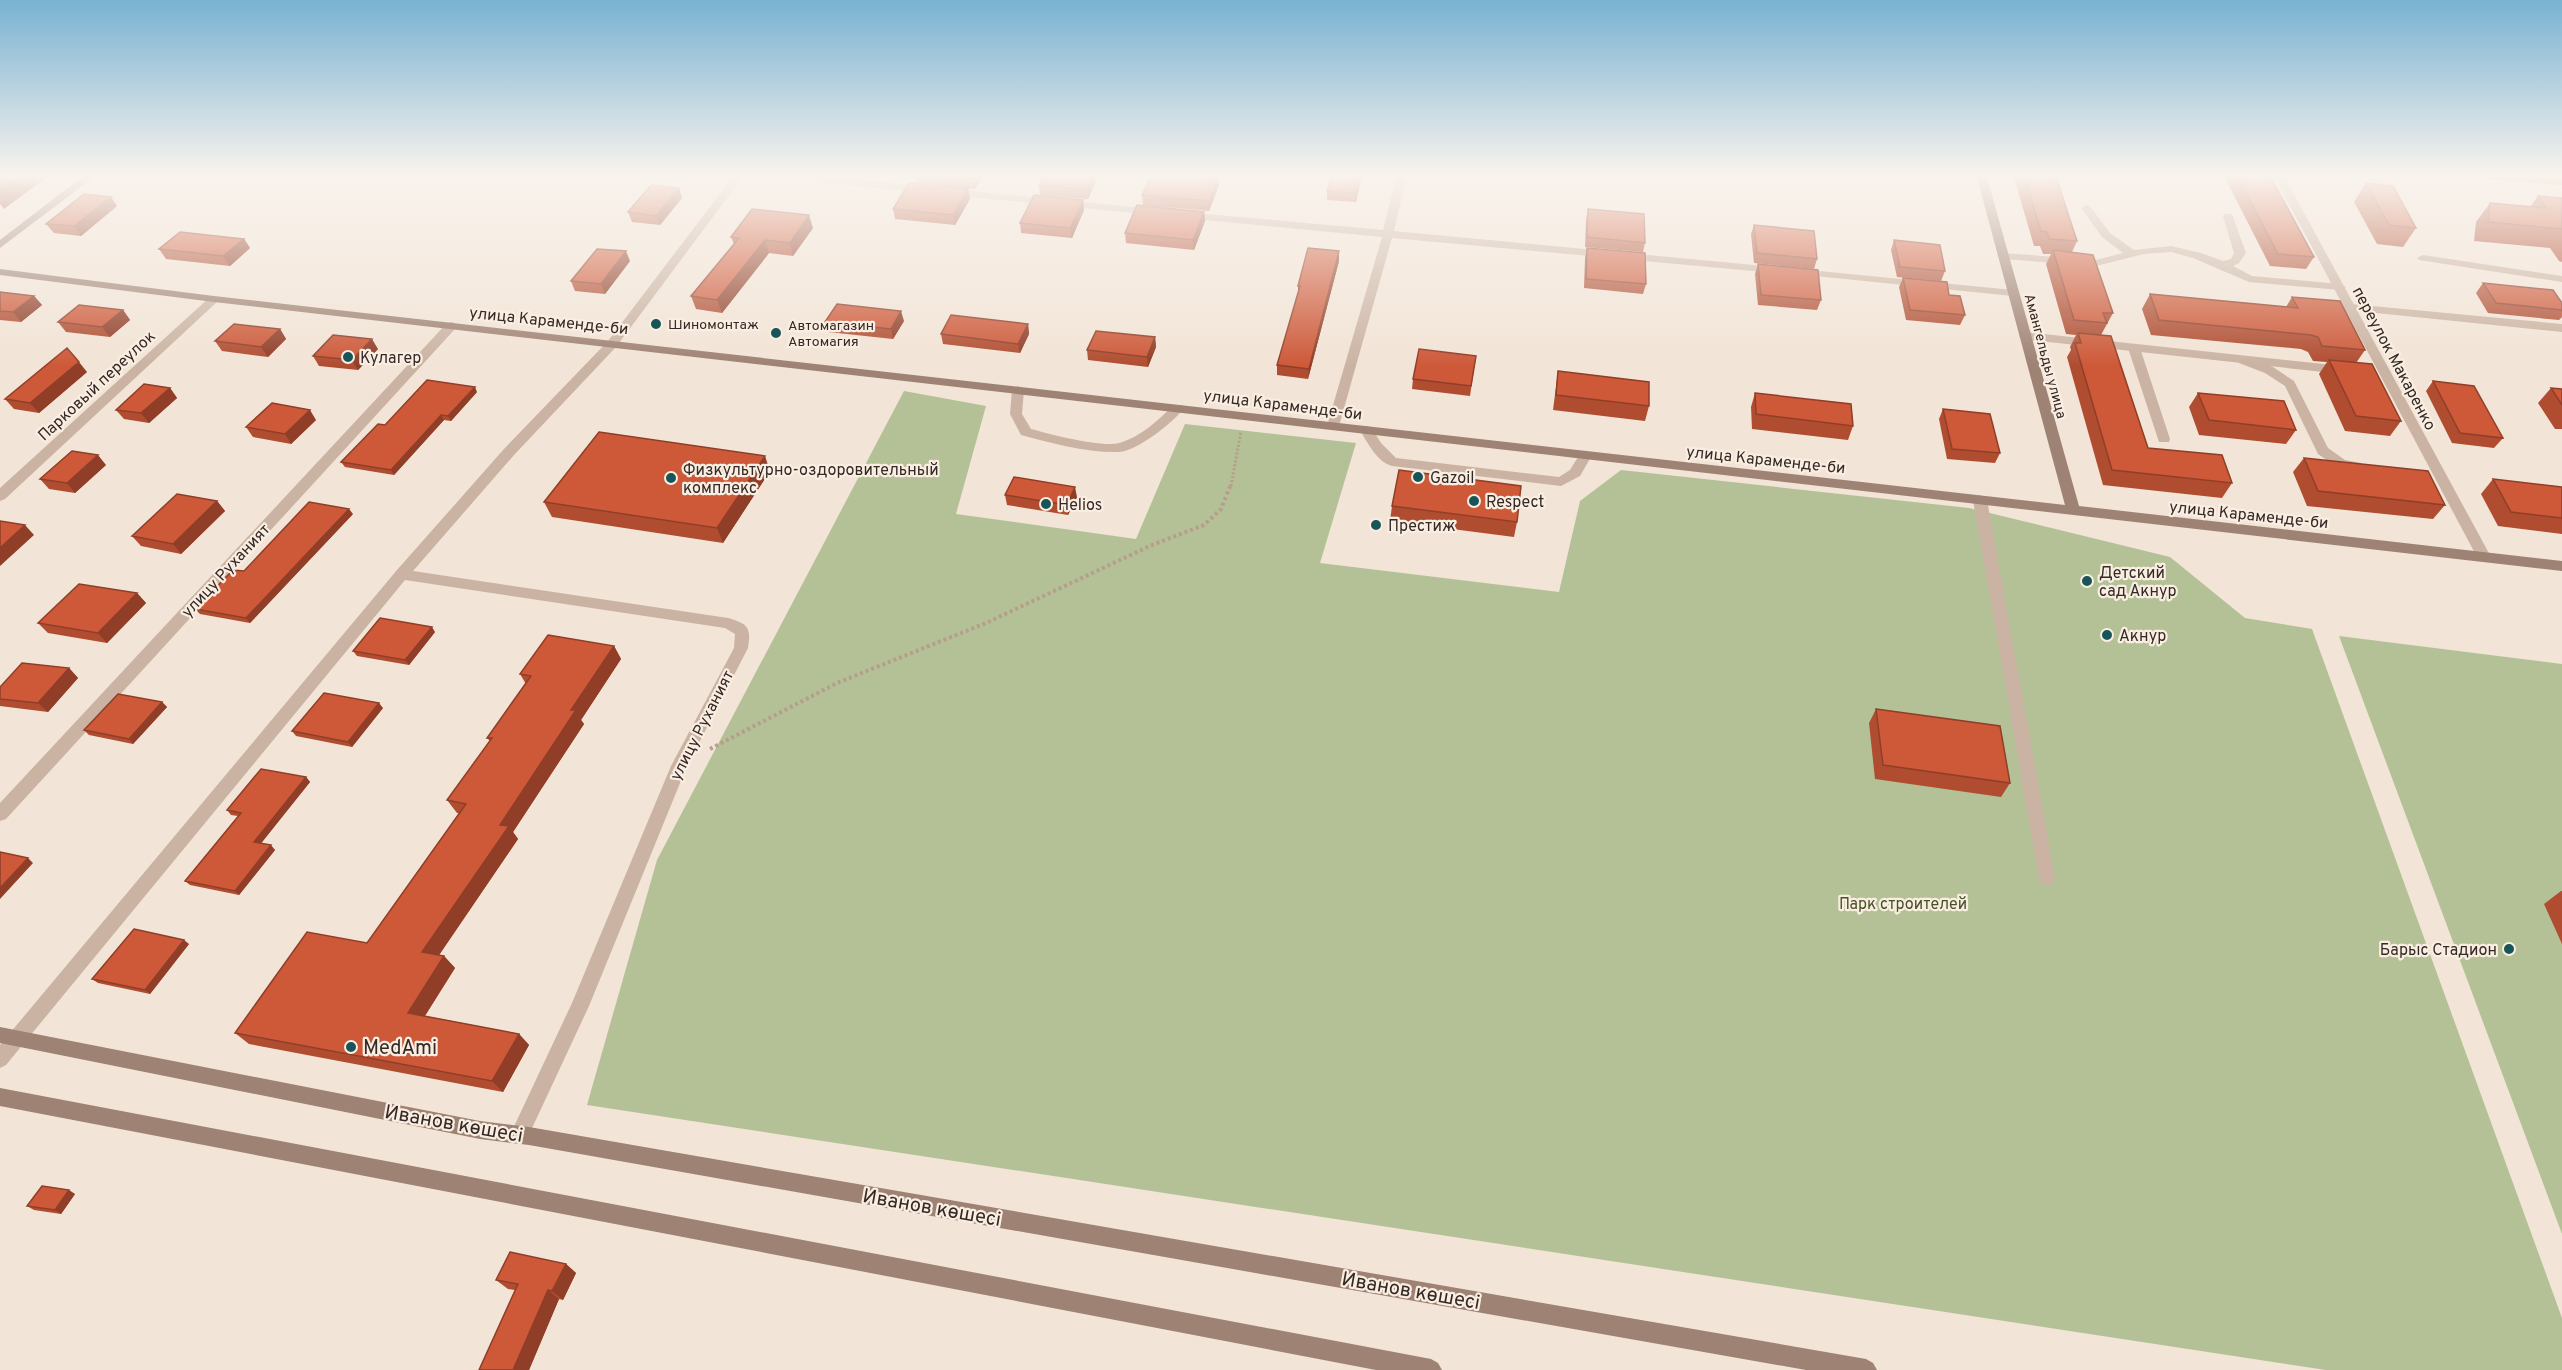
<svg xmlns="http://www.w3.org/2000/svg" width="2562" height="1370" viewBox="0 0 2562 1370" font-family="Overpass,sans-serif">
	<style>
		.green { fill: #b4c196 }
		.lines { fill: none; stroke-linecap: round; stroke-linejoin: round }
		.path-far1 { stroke: #b69d8c; stroke-width: 3; stroke-dasharray: 2 2; stroke-linecap: butt }
		.path { stroke: #b69d8c; stroke-width: 4; stroke-dasharray: 3 3; stroke-linecap: butt }
		.lane { fill: #cab3a2; fill-rule: evenodd }
		.street { fill: #cab3a2; fill-rule: evenodd }
		.secondary { fill: #9e8273; fill-rule: evenodd }
		.wall { fill: #b04d31 }
		.shaded-wall { fill: #903e28 }
		.building { fill: #cd5939; stroke: #903e28; stroke-width: 1.5 }
		.poi-dot { fill: #185558; stroke: #faeee2; stroke-width: 2 }
		.labels { text-anchor: middle; stroke-width: 4.5; stroke-linejoin: round; paint-order: stroke }
		.far-poi-label { font-size: 14px; fill: #342925; stroke: #faeee2; text-anchor: start }
		.far-street-label { font-size: 14px; fill: #342925; stroke: #faeee2 }
		.street-label { font-size: 16px; fill: #342925; stroke: #faeee2 }
		.poi-label { font-size: 16px; fill: #342925; stroke: #faeee2; text-anchor: start }
		.park-label { font-size: 16px; fill: #455427; stroke: #faeee2 }
		.near-poi-label { font-size: 20px; fill: #342925; stroke: #faeee2; text-anchor: start }
		.near-street-label { font-size: 20px; fill: #342925; stroke: #faeee2 }
	</style>
	<rect width="100%" height="100%" fill="#f2e4d6"/>
	<path class="green" d="M904,391L986,406L956,514L1136,539L1185,424L1356,443L1320,563L1559,592L1580,501L1621,470L1969,508L2170,557L2245,618L2312,629L2562,1318V1370H2326L587,1105L657,860Z
		M2339,636L2562,664V1234Z"/>
	<g class="lines">
		<path class="path-far1" d="M1231,486L1241,431"/>
		<path class="path" d="M710,749L837,683L986,623L1152,545L1204,525L1221,509L1231,484"/>
		<path class="lane" d="M2086,205L2090,206L2110,233L2134,250L2171,246L2201,253L2223,261L2231,259L2234,253L2223,216L2224,214H2232L2246,253L2239,263L2233,266L2252,276L2340,284L2346,287L2340,290L2249,282L2193,258L2171,252L2144,254L2096,266L2003,259L1997,256L2003,253L2096,260L2123,253L2102,237L2081,208Z
			M2423,255L2562,276V282L2419,260L2417,258Z
			M2351,304L2562,324V332L2347,310L2345,308Z
			M612,340L618,344L616,347L514,455L413,571L728,618C749,624 751,628 748,648L687,766L589,1006L526,1141L519,1144L512,1141L510,1135L572,1003L671,766L734,648L735,634L725,628L405,580L6,1065L0,1068V1045L397,570L504,449L608,341Z
			M2134,344L2140,348L2170,439L2169,442H2159L2158,439L2128,348Z
			M2243,356L2273,367L2294,381L2328,448L2345,460L2361,463L2363,466L2361,469L2337,467L2318,454L2285,386L2265,373L2239,363L2237,360Z
			M1018,386L1024,390L1022,414L1031,429C1049,434 1103,448 1119,443C1141,437 1158,420 1174,405H1182L1184,408C1174,422 1137,451 1119,452C1087,453 1052,443 1021,435L1010,414L1012,390Z
			M1366,426L1371,427L1381,443L1396,458L1559,477L1570,470L1581,452L1586,451L1592,455L1580,476L1561,486L1392,466C1377,462 1367,442 1360,430Z
			M1980,495L1987,500L2055,878L2053,883L2047,885L2041,883L2039,878L1973,500Z"/>
		<path class="street" d="M735,174H745L616,347H608V341Z
			M761,174H798L1154,209L1159,212L1154,215L766,177Z
			M1397,174H1407L1394,231L1775,267L1781,270L1775,273L1392,238L1339,426L1333,430L1327,426L1382,237L1184,218L1179,215L1184,212L1383,230Z
			M2273,174H2283L2491,557L2489,560H2479L2477,557Z
			M1799,269L2013,290L2019,293L2013,296L1795,274L1793,272Z
			M214,296L220,299L218,301L5,499L0,501V488L210,297Z
			M451,322L455,323V329L6,819L0,821V803L447,323Z
			M2025,332L2342,366L2348,370L2342,374L2021,339L2019,336Z"/>
		<path class="secondary" d="M86,174H98L0,248V240Z
			M1976,174H1986L2079,506L2562,561V571L214,302L0,275V269L214,296L2065,505Z
			M2453,174H2499L2562,179V185L2458,177Z
			M0,1027L480,1121L529,1127L1866,1359L1873,1363L1877,1370H1806L529,1145L480,1139L0,1043Z
			M0,1088L1431,1359L1438,1363L1442,1370H1376L0,1106Z"/>
	</g>
	<path class="wall" d="M915,174H984L975,189L917,183Z
		M1099,174L1088,199L1040,195L1039,185Z
		M1332,174H1362L1356,202L1327,200V191Z
		M1915,174H1936V176Z
		M2013,174H2055L2077,241L2072,252L2113,313L2101,335L2148,448L2232,483L2222,498L2103,485L2067,357L2071,350L2070,347L2076,335L2066,334L2046,264L2051,254H2043L2040,246H2034Z
		M2223,174H2269L2314,257L2306,269L2270,266Z
		M2366,183L2416,228L2403,247L2377,244L2354,202Z
		M1219,185L1209,211L1143,205L1142,195Z
		M968,189L970,199L955,225L895,219L893,209Z
		M2538,196L2562,198V262L2559,261L2550,248L2474,241L2476,222L2490,203L2530,207Z
		M682,198L660,225L632,222L628,212Z
		M1083,200L1084,210L1072,238L1021,233L1020,223Z
		M117,206L81,236L54,233L46,224Z
		M1588,209L1645,243L1643,252L1585,247L1586,219Z
		M1204,212L1205,221L1194,250L1126,243L1125,233Z
		M1754,225L1817,259L1814,269L1754,263L1751,234Z
		M813,228L793,256L769,253L722,313L696,309L691,296L734,244L731,237Z
		M244,239L250,248L230,266L166,259L159,249Z
		M1894,240L1945,271L1941,281L1897,277L1891,250Z
		M1587,248L1646,284L1643,294L1584,288L1585,258Z
		M630,261L605,294L575,291L571,281Z
		M1339,261L1308,379L1277,375V365L1298,295V286Z
		M1758,264L1821,300L1817,310L1758,305L1755,274Z
		M1903,278L1949,295L1965,315L1960,325L1906,320L1899,287Z
		M2483,283L2562,303V317L2559,320L2488,313L2476,293Z
		M0,292L34,296L42,305L21,322L0,320Z
		M2150,294L2286,307L2292,297L2365,350L2356,363L2401,421L2390,436L2345,431L2319,374L2327,362L2313,361L2308,352L2301,349L2151,335L2142,309Z
		M123,310L130,320L110,337L66,332L58,322Z
		M904,321L893,339L828,332L825,322Z
		M1028,324L1029,334L1020,353L943,344L941,334Z
		M280,329L286,339L268,357L222,351L215,341Z
		M1155,337L1156,347L1148,367L1088,360L1087,350Z
		M378,349L358,370L319,366L313,356Z
		M1476,356L1470,396L1412,389L1413,379Z
		M1558,371L1649,406L1645,421L1553,410Z
		M87,372L39,413L14,409L5,399Z
		M2433,381L2503,438L2494,448L2452,443L2426,391Z
		M170,388L177,398L149,423L124,419L116,410Z
		M2551,388L2562,389V429H2555L2538,403Z
		M477,392L451,421L444,420L394,475L345,467L341,462L385,425Z
		M1755,393L1853,426L1848,440L1752,429L1751,407Z
		M2198,393L2296,430L2286,444L2199,435L2189,407Z
		M1943,409L2000,453L1995,463L1947,459L1939,419Z
		M316,420L291,444L253,437L246,427Z
		M2304,458L2445,505L2433,519L2307,506L2293,472Z
		M106,465L75,493L49,489L40,479Z
		M770,471L723,543L552,517L544,502Z
		M2493,479L2562,487V534L2498,526L2481,494Z
		M1005,495L1077,497L1068,515L1007,505Z
		M217,501L225,511L181,554L141,546L132,536Z
		M1392,506L1517,522L1514,537L1390,521Z
		M353,514L250,623L200,614L195,609Z
		M137,593L146,603L107,643L48,633L38,623Z
		M435,632L409,665L357,656L353,651Z
		M614,646L621,659L581,720L584,724L513,832L518,839L439,955L444,956L455,968L425,1016L519,1034L529,1045L503,1092L249,1044L235,1033L367,943L459,813H457L447,800L490,741L487,738L526,684L520,674Z
		M69,668L78,678L48,712L0,706V687Z
		M162,702L167,707L133,744L89,735L84,730Z
		M383,708L352,747L296,736L292,731Z
		M1876,709L2010,783L2001,797L1875,779L1869,723Z
		M306,777L310,782L261,843L275,850L239,895L190,885L185,881L238,816L231,815L227,810Z
		M2561,891H2562V944L2544,904Z
		M189,944L150,994L98,983L92,979Z
		M75,1194L61,1214L34,1210L27,1206Z
		M566,1264L576,1273L563,1300L559,1299L529,1370H479L515,1290L508,1289L496,1280Z"/>
	<path class="shaded-wall" d="M21,174H51L4,209L0,204V189Z
		M977,174H984L975,189L974,179Z
		M1094,174H1099L1088,199L1087,190Z
		M1361,174H1362L1356,202V193Z
		M1219,175V185L1209,211V201Z
		M679,188L682,198L660,225L656,216Z
		M968,189L970,199L955,225L953,215Z
		M111,197L117,206L81,236L74,226Z
		M1083,200L1084,210L1072,238L1070,228Z
		M1204,212L1205,221L1194,250L1193,240Z
		M809,215L813,228L793,256L790,243Z
		M244,239L250,248L230,266L223,256Z
		M765,240L769,253L722,313L717,300Z
		M626,251L630,261L605,294L601,284Z
		M1339,251V261L1308,379L1309,369Z
		M34,296L42,305L21,322L13,312Z
		M123,310L130,320L110,337L102,327Z
		M901,311L904,321L893,339L891,329Z
		M1028,324L1029,334L1020,353L1018,344Z
		M280,329L286,339L268,357L261,347Z
		M1155,337L1156,347L1148,367L1147,357Z
		M372,339L378,349L358,370L352,360Z
		M79,362L87,372L39,413L30,403Z
		M475,387L477,392L451,421L448,416Z
		M170,388L177,398L149,423L141,413Z
		M310,410L316,420L291,444L285,434Z
		M441,415L444,420L394,475L391,470Z
		M98,455L106,465L75,493L67,483Z
		M765,456L770,471L723,543L717,528Z
		M1075,487L1077,497L1068,515L1067,505Z
		M217,501L225,511L181,554L173,544Z
		M349,509L353,514L250,623L246,618Z
		M25,525L34,535L0,566V548Z
		M137,593L146,603L107,643L98,633Z
		M432,627L435,632L409,665L405,660Z
		M614,646L621,659L581,720L584,724L513,832L518,839L433,964L422,952L571,710Z
		M69,668L78,678L48,712L38,703Z
		M162,702L167,707L133,744L129,739Z
		M379,703L383,708L352,747L348,742Z
		M306,777L310,782L259,846L254,842Z
		M271,845L275,850L239,895L235,891Z
		M28,858L33,863L0,899V888Z
		M184,940L189,944L150,994L145,990Z
		M444,956L455,968L419,1025L408,1013Z
		M519,1034L529,1045L503,1092L492,1081Z
		M69,1190L75,1194L61,1214L55,1210Z
		M566,1264L576,1273L563,1300L552,1291Z
		M548,1290L559,1299L529,1370H513Z"/>
	<path class="building" d="M0,174H21L0,189Z
		M921,174H977L974,179Z
		M1044,174H1094L1087,190L1039,185Z
		M1152,174H1204L1219,175L1209,201L1142,195Z
		M1332,174H1361L1356,193L1327,191Z
		M2023,174H2055L2077,241L2049,239L2047,232L2041,231Z
		M2236,174H2269L2314,257L2278,254Z
		M909,183L968,189L953,215L893,209Z
		M2366,183L2393,186L2416,228L2389,225Z
		M651,185L679,188L656,216L628,212Z
		M84,194L111,197L74,226L46,224Z
		M1034,195L1083,200L1070,228L1020,223Z
		M2538,196L2562,198V229L2488,222L2490,203L2546,208Z
		M1137,205L1204,212L1193,240L1125,233Z
		M752,209L809,215L790,243L765,240L717,300L691,296L739,238L731,237Z
		M1588,209L1644,214L1645,243L1587,237Z
		M1754,225L1814,231L1817,259L1757,253Z
		M180,232L244,239L223,256L159,249Z
		M1894,240L1940,245L1945,271L1900,267Z
		M1308,248L1339,251L1309,369L1277,365L1300,286H1298Z
		M1587,248L1645,253L1646,284L1586,279Z
		M597,249L626,251L601,284L571,281Z
		M2053,250L2093,255L2113,313H2103L2107,323L2074,320Z
		M1758,264L1818,270L1821,300L1761,295Z
		M1903,278L1947,282L1949,295L1960,296L1965,315L1910,310Z
		M2483,283L2553,290L2562,303V310L2496,303Z
		M0,292L34,296L13,312L0,311Z
		M2150,294L2298,308L2292,297L2340,301L2365,350L2322,346L2318,337L2311,335L2159,320Z
		M837,304L901,311L891,329L825,322Z
		M79,305L123,310L102,327L58,322Z
		M951,315L1028,324L1018,344L941,334Z
		M234,324L280,329L261,347L215,341Z
		M1096,331L1155,337L1147,357L1087,350Z
		M2078,333L2111,336L2148,448L2222,455L2232,483L2112,470L2075,343H2081Z
		M333,335L372,339L352,360L313,356Z
		M67,348L79,362L30,403L5,399Z
		M1419,349L1476,356L1471,386L1413,379Z
		M2329,360L2372,364L2401,421L2356,416Z
		M1558,371L1649,382V406L1556,395Z
		M427,380L475,387L448,416L441,415L391,470L341,462L378,424L385,425Z
		M2433,381L2474,386L2503,438L2460,433Z
		M144,384L170,388L141,413L116,410Z
		M2551,388L2562,389V405Z
		M1755,393L1851,404L1853,426L1756,414Z
		M2198,393L2284,401L2296,430L2209,420Z
		M272,403L310,410L285,434L246,427Z
		M1943,409L1990,414L2000,453L1952,449Z
		M599,432L765,456L717,528L544,502Z
		M72,451L98,455L67,483L40,479Z
		M2304,458L2428,471L2445,505L2318,491Z
		M1399,470L1521,486L1517,522L1392,506Z
		M1014,477L1075,487L1067,505L1005,495Z
		M2493,479L2562,487V518L2511,512Z
		M177,494L217,501L173,544L132,536Z
		M309,502L349,509L246,618L195,609L233,570L244,571Z
		M0,521L25,525L0,548Z
		M79,584L137,593L98,633L38,623Z
		M380,618L432,627L405,660L353,651Z
		M548,635L614,646L571,710H576L500,825L509,826L422,952L444,956L408,1013L519,1034L492,1081L235,1033L307,932L367,943L466,804L447,800L492,738H487L531,676L520,674Z
		M22,663L69,668L38,703L0,699V687Z
		M324,693L379,703L348,742L292,731Z
		M118,694L162,702L129,739L84,730Z
		M1876,709L2000,726L2010,783L1883,765Z
		M261,769L306,777L254,842L271,845L235,891L185,881L241,813L227,810Z
		M0,852L28,858L0,888Z
		M134,929L184,940L145,990L92,979Z
		M42,1186L69,1190L55,1210L27,1206Z
		M510,1252L566,1264L552,1291L548,1290L513,1370H479L518,1284L496,1280Z"/>
	<linearGradient id="sky" x2="0" y2="1"><stop stop-color="#79b2d2"/><stop offset="0.48" stop-color="#f9f3ed"/><stop offset="1" stop-color="#f9f3ed" stop-opacity="0"/></linearGradient>
	<rect width="2562" height="366" fill="url(#sky)"/>
	<g class="poi-dot">
		<circle cx="656" cy="324" r="6"/>
		<circle cx="776" cy="333" r="6"/>
		<circle cx="348" cy="357" r="6"/>
		<circle cx="1418" cy="477" r="6"/>
		<circle cx="671" cy="478" r="6"/>
		<circle cx="1474" cy="501" r="6"/>
		<circle cx="1046" cy="504" r="6"/>
		<circle cx="1376" cy="525" r="6"/>
		<circle cx="2087" cy="581" r="6"/>
		<circle cx="2107" cy="635" r="6"/>
		<circle cx="2509" cy="949" r="6"/>
		<circle cx="351" cy="1047" r="6"/>
	</g>
	<g class="labels">
		<g class="far-poi-label">
			<text x="668" y="329">Шиномонтаж</text>
			<text x="788" y="330">Автомагазин<tspan x="788" dy="16">Автомагия</tspan></text>
		</g>
		<g class="far-street-label">
			<text transform="translate(2046 356) rotate(75)" y="5">Амангельды улица</text>
		</g>
		<g class="street-label">
			<text transform="translate(549 320) rotate(6)" y="6">улица Караменде-би</text>
			<text transform="translate(2395 358) rotate(62)" y="6">переулок Макаренко</text>
			<text transform="translate(96 385) rotate(-43)" y="6">Парковый переулок</text>
			<text transform="translate(1283 404) rotate(7)" y="6">улица Караменде-би</text>
			<text transform="translate(1766 459) rotate(6)" y="6">улица Караменде-би</text>
			<text transform="translate(2249 514) rotate(6)" y="6">улица Караменде-би</text>
			<text transform="translate(225 570) rotate(-47)" y="6">улицу Руханият</text>
			<text transform="translate(701 725) rotate(-63)" y="6">улицу Руханият</text>
		</g>
		<g class="poi-label">
			<text x="360" y="363">Кулагер</text>
			<text x="683" y="475">Физкультурно-оздоровительный<tspan x="683" dy="18">комплекс</tspan></text>
			<text x="1430" y="483">Gazoil</text>
			<text x="1486" y="507">Respect</text>
			<text x="1058" y="510">Helios</text>
			<text x="1388" y="531">Престиж</text>
			<text x="2099" y="578">Детский<tspan x="2099" dy="18">сад Акнур</tspan></text>
			<text x="2119" y="641">Акнур</text>
			<text x="2497" y="955" text-anchor="end">Барыс Стадион</text>
		</g>
		<g class="park-label">
			<text x="1903" y="909">Парк строителей</text>
		</g>
		<g class="near-poi-label">
			<text x="363" y="1054">MedAmi</text>
		</g>
		<g class="near-street-label">
			<text transform="translate(454 1123) rotate(10)" y="7">Иванов көшесі</text>
			<text transform="translate(932 1207) rotate(10)" y="7">Иванов көшесі</text>
			<text transform="translate(1411 1290) rotate(10)" y="7">Иванов көшесі</text>
		</g>
	</g>
</svg>
